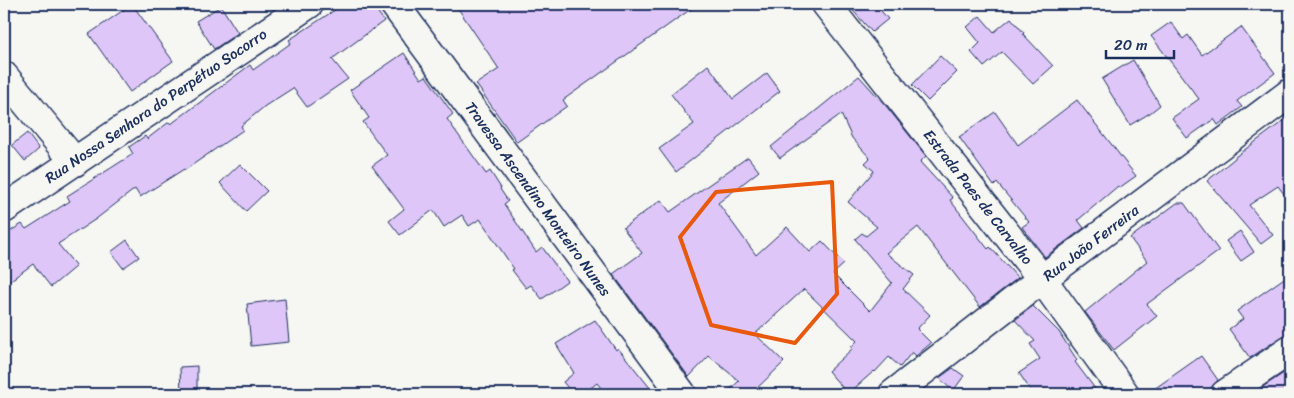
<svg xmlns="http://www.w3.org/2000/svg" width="1294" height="398" viewBox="0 0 1294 398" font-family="Sriracha,sans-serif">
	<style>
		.building { fill: #dec7f8; stroke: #1b2f5e }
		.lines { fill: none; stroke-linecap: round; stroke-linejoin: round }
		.minor-casing { stroke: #1b2f5e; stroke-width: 31 }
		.minor { stroke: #f6f6f2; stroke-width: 28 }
		.marked { fill: none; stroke: #e8590c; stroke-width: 4; stroke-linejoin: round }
		.labels { text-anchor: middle; stroke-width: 4; stroke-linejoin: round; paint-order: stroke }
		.street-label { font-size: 15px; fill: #1b2f5e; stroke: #f6f6f2 }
	</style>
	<rect width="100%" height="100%" fill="#f6f6f2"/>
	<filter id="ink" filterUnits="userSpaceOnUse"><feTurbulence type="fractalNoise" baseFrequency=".02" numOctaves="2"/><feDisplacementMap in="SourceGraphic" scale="10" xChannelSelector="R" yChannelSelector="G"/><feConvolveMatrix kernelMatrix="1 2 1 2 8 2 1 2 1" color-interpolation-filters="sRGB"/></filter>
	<g filter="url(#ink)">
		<path class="building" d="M132,4L173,61L130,92L89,34Z
			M344,4H372L384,21L332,59L348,79L307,107L293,88L265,106L241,126L243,130L185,170L184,169L140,197L135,189L96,219L58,244L76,266L51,287L33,264L4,285V235L22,224L26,229L70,201L67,196L133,154L129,147L145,136L147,139L169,122L171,124L187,112L250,65L253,70L291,43L289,40Z
			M455,4H698L563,100L567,106L517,142L476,84L499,69Z
			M847,4H875L888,19L872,32Z
			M221,6L238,33L214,49L196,21Z
			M980,16L994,32L1011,18L1024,33L1023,34L1053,66L1033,84L1002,52L984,67L971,52L980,43L967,27Z
			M1171,22L1183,39L1188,35L1202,55L1241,27L1275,73L1237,101L1242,107L1218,125L1214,119L1187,138L1172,118L1199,99L1151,36Z
			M404,53L421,79L426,76L453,114L447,119L486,174L490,171L501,188L500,189L508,201L504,204L536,252L542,247L567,281L542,299L531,285L526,288L512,270L514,269L480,219L469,226L462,215L444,227L433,210L400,235L389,221L404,209L372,166L387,155L363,122L369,118L350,90Z
			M940,56L957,72L928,101L912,85Z
			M1133,60L1160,105L1150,113L1130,125L1102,79Z
			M708,65L733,99L767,73L780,91L676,172L659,149L694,124L671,94Z
			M859,76L886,106L926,156L920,162L953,198L950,200L988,249L990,247L1018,278L980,307L918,227L886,253L914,275L903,289L930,315L917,329L931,343L916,356L912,352L900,367L889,357L875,372L874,371L848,394L828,371L853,348L851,347L857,341L804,289L755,334L784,362L751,394H725L739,381L709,356L689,377L613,274L642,253L623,228L661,200L670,212L748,157L759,171L718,203L756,255L787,227L810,252L822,241L844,264L833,274L870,311L892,283L855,239L862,233L866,236L877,227L848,202L874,171L865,163L870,158L852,138L841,114L780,158L771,147Z
			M1077,100L1136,176L1119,188L1118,186L1078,220L1084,228L1045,257L1022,227L1029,222L997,183L994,186L959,137L995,112L1018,145Z
			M1290,116V202L1278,186L1249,205L1273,235L1261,244L1207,181L1235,158V157Z
			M27,133L39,149L25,161L12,145Z
			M240,164L267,191L246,211L220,183Z
			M1177,203H1184L1219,251L1147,304L1157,316L1114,350L1085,312L1147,261L1130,238Z
			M1240,231L1254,252L1241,261L1226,241Z
			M127,240L139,257L123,268L111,252Z
			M1290,274V335L1281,337L1250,358L1229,329L1243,319L1237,311Z
			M285,299L289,342L251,346L247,304Z
			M1033,306L1059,332L1077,360L1075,362L1099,394H1033L1019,373L1040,359L1030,344L1035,341L1015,320Z
			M595,320L616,350L618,348L655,394H606L597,383L583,394H573L563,382L574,373L556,344Z
			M1201,356L1218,380L1211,389L1203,394H1147Z
			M197,366V394H181L180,367Z
			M953,368L964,376L953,391L939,378Z
			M1290,369V394H1252Z"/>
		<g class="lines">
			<defs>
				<path id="minor" d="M394,4L682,394
					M826,4L1042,279L1125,394
					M4,76L75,162
					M4,209L309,4
					M893,394L1042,279L1290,93
					M1225,394L1290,350"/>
			</defs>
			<use href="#minor" class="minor-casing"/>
			<use href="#minor" class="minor"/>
		</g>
	</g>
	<path class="marked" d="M832,182L837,294L795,343L711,325L680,237L716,192Z"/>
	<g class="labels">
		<g class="street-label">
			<text transform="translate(156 106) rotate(-34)" y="5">Rua Nossa Senhora do Perpétuo Socorro</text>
			<text transform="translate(978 197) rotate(52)" y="5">Estrada Paes de Carvalho</text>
			<text transform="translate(538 199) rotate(54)" y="5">Travessa Ascendino Monteiro Nunes</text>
			<text transform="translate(1091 243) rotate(-37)" y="5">Rua João Ferreira</text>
		</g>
	</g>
	<rect width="1294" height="398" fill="none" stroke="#f6f6f2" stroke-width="20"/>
	<rect x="10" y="10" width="1274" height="378" fill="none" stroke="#1b2f5e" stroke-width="2" filter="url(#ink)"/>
	<path d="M1106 50v8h68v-8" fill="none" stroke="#1b2f5e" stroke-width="2.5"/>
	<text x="1114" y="50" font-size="15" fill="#1b2f5e" stroke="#f6f6f2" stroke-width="4" paint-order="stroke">20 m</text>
</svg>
